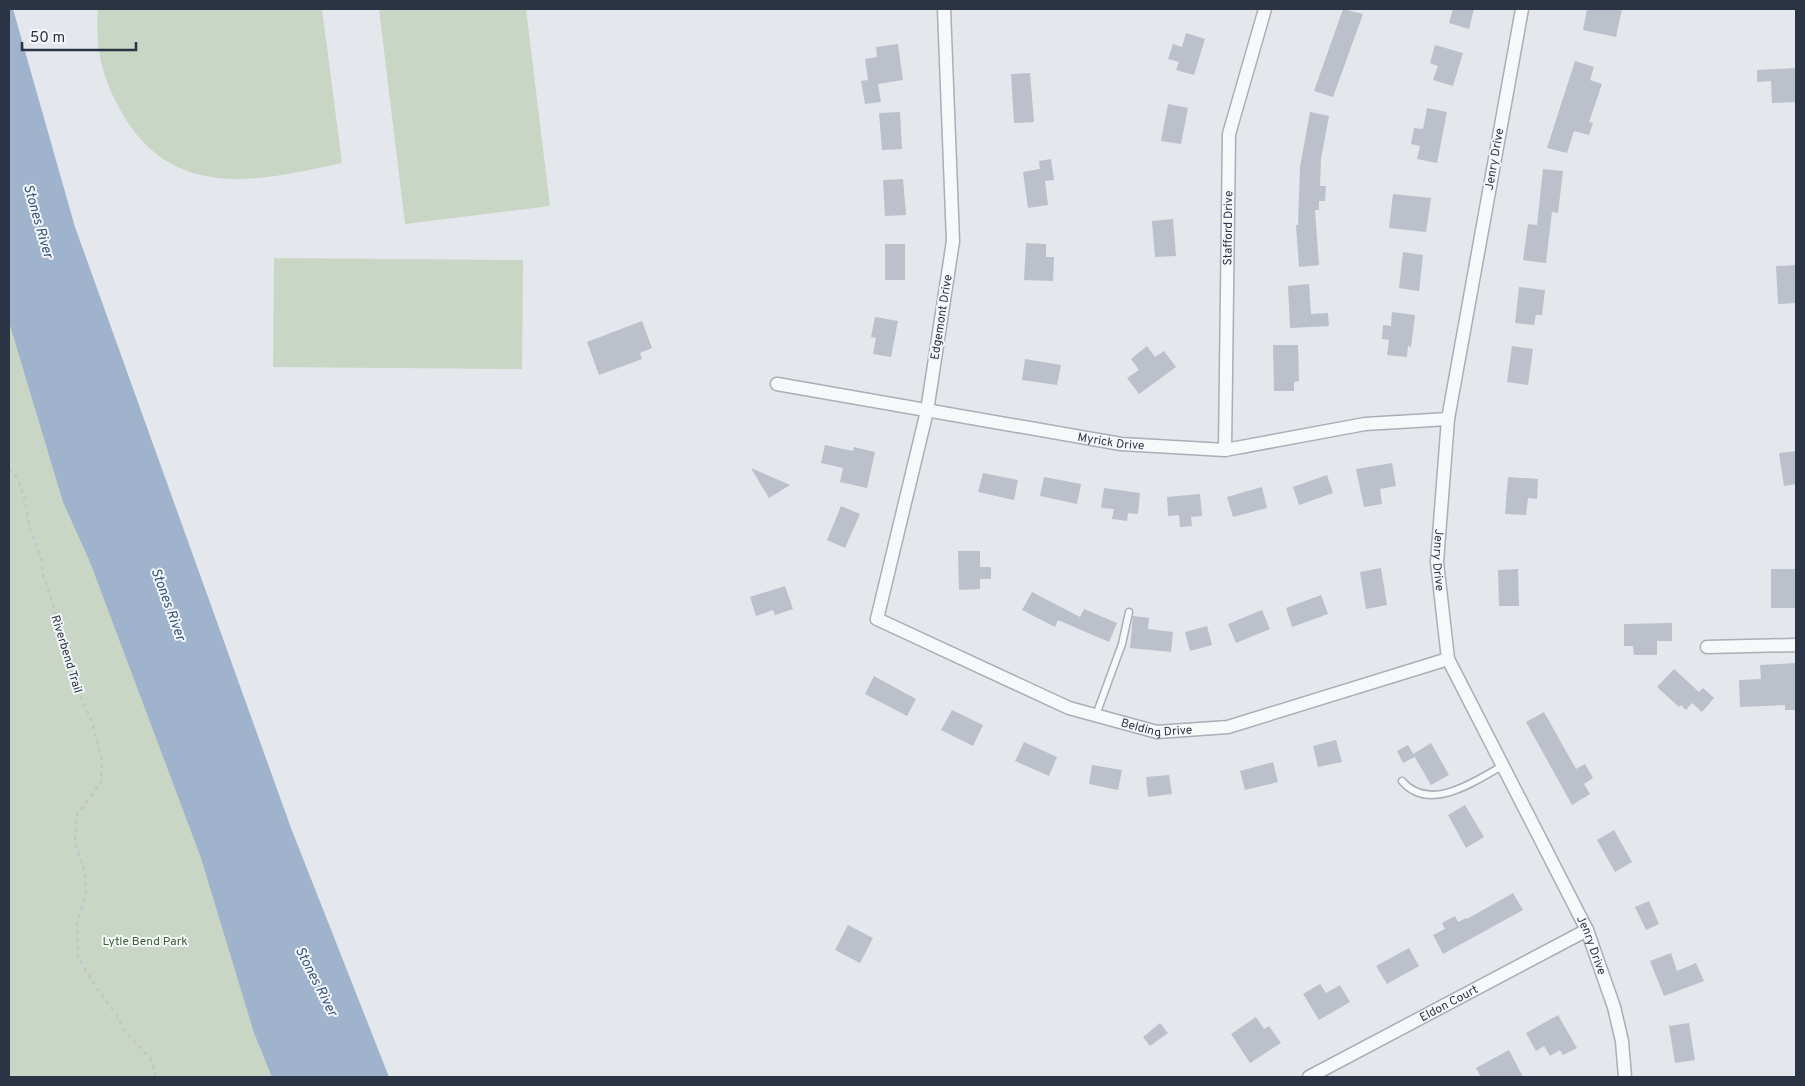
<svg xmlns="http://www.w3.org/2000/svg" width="1805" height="1086" viewBox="0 0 1805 1086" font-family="Overpass,sans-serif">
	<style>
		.green { fill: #c9d6c5 }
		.water { fill: #9fb4cc }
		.building { fill: #bbc0ca }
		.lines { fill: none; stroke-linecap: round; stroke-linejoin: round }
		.lane-casing { stroke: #a9aeb7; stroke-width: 9 }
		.street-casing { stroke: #a9aeb7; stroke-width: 15 }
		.path { stroke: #c2c5cb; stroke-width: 2.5; stroke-dasharray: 4 4; stroke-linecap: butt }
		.lane { stroke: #f7f8fa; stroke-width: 6 }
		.street { stroke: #f7f8fa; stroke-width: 12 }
		.labels { text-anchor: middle; stroke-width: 4; stroke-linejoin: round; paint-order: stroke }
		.street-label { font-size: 12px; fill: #2b3445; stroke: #f4f6f9 }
		.park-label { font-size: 12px; fill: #3f6138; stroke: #f4f6f9 }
		.water-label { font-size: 14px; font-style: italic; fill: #34527a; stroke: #f4f6f9 }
	</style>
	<rect width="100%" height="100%" fill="#e4e7ec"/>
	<path class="green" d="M98,9H322L342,163C255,182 170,202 119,108C101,74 95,47 98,9Z
		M379,9H526L550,206L405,224Z
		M9,117L366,1077H9Z
		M274,258L523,260L522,369L273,367Z"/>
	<path class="water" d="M9,9H13L75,227L291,828L389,1077H272L254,1033L201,858L90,562L63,502L9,322Z"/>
	<path class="building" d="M1343,9L1363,14L1333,97L1314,91Z
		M1453,9H1474L1469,29L1449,23Z
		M1587,9H1622L1616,37L1583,30Z
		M1186,33L1205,39L1194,75L1176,70L1179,62L1168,59L1173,44L1182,47Z
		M898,44L903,80L878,84L881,102L865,104L861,81L868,80L865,59L877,57L876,47Z
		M1435,45L1463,53L1453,86L1433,80L1438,66L1430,63Z
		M1575,61L1594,67L1590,80L1602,84L1589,122L1593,123L1589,135L1574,131L1567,153L1547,148Z
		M1796,68V102L1772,103L1771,81L1757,82V70Z
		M1030,73L1034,122L1014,123L1011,74Z
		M1168,104L1188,108L1181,144L1161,141Z
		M1427,108L1447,112L1437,163L1417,159L1420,146L1411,144L1414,128L1423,129Z
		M900,112L902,149L882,150L879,113Z
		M1310,112L1329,116L1321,159L1320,186H1326L1325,201H1319V210H1315L1319,265L1299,267L1296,225H1298L1300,167Z
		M1051,159L1054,180L1045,181L1048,205L1028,208L1023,172L1040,169L1039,161Z
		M1543,169L1563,171L1558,213L1552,212L1546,263L1523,260L1528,224L1537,225Z
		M903,179L906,215L885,216L883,180Z
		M1393,194L1431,198L1426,232L1389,228Z
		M1173,219L1176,256L1155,257L1152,221Z
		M1026,243L1046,244V257H1054L1053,281L1024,280Z
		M885,244H905V280H885Z
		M1403,252L1423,255L1419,291L1399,288Z
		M1796,265V303L1778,304L1776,266Z
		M1309,284L1311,314L1328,313L1329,326L1290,328L1288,286Z
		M1519,287L1545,290L1542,315H1536L1534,325L1515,323Z
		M1392,312L1415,315L1411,347L1408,346L1407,357L1387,355L1389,340L1382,339L1383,325L1391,326Z
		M875,317L898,321L891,357L873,354L876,338L871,337Z
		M642,321L652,348L640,353L642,359L599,375L587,342Z
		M1273,345H1298L1299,381L1294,382V391H1274Z
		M1147,346L1155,357L1164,351L1176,367L1139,394L1127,378L1139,370L1131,359Z
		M1512,346L1533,349L1528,385L1507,382Z
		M1025,359L1061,365L1057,385L1022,380Z
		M825,445L853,451L854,447L875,452L867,488L840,482L843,468L821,463Z
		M1796,451V484L1784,486L1779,453Z
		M1392,463L1396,486L1380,489L1382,504L1364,507L1356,469Z
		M751,468L790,485L769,498Z
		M983,473L1018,480L1014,500L978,492Z
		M1327,475L1333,493L1299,505L1293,487Z
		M1044,477L1081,484L1077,504L1040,496Z
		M1508,477L1538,479L1537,499L1528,498L1526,515L1505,514Z
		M1262,487L1267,508L1233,517L1227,497Z
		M1104,488L1140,493L1138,514L1128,513L1127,521L1112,519L1114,509L1101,508Z
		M1200,494L1202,516L1191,517L1192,526L1180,527L1179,515L1168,516L1167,497Z
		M841,506L860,514L845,548L827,540Z
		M958,551H980V567H991V579H980V589L959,590Z
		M1381,568L1387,605L1366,609L1360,572Z
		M1518,569L1519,606H1499L1498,570Z
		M1771,569H1796V608H1771Z
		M785,586L793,609L775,615L773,610L756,616L750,597Z
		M1032,592L1080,617L1084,609L1117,623L1109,642L1058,620L1055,627L1022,610Z
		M1321,595L1328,614L1292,627L1286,608Z
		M1262,610L1270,629L1236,643L1228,624Z
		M1133,616L1149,618L1148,629L1173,632L1171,652L1130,648Z
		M1672,623V641H1657V655H1634L1633,646H1624V624Z
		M1207,626L1212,645L1190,651L1185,632Z
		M1796,663V710H1785V705L1740,707L1739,680L1761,679L1760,665Z
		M1674,669L1699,692L1703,688L1714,698L1702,712L1692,703L1686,710L1681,705L1679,707L1657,687Z
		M874,676L916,699L907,716L865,694Z
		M952,710L983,725L973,746L941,730Z
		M1544,712L1576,769L1585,764L1593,778L1584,784L1590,794L1572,805L1526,722Z
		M1336,740L1342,762L1318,767L1313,746Z
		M1024,742L1057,757L1049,776L1015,761Z
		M1431,743L1449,775L1431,785L1413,754Z
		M1408,745L1415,757L1403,763L1397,751Z
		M1273,762L1278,782L1245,790L1240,771Z
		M1092,765L1122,770L1118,790L1089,784Z
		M1169,775L1172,794L1148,797L1146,777Z
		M1465,805L1484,837L1466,848L1448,815Z
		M1614,830L1632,862L1615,872L1597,840Z
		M1513,893L1523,910L1443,954L1433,935L1445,929L1442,923L1455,916L1458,922L1466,918L1467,919Z
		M1649,901L1659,924L1646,930L1635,907Z
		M848,925L873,938L860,963L835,950Z
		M1409,948L1419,966L1387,984L1376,966Z
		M1671,953L1677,971L1696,963L1704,981L1664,996L1650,961Z
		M1320,984L1326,993L1340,985L1350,1002L1319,1020L1303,994Z
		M1558,1015L1577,1048L1563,1055L1560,1050L1550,1056L1544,1046L1536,1051L1526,1033Z
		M1256,1017L1264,1029L1269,1026L1281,1043L1250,1063L1231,1034Z
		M1160,1023L1168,1033L1150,1046L1143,1037Z
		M1689,1023L1695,1060L1675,1063L1669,1026Z
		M1509,1050L1523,1077H1481L1476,1068Z"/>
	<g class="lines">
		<defs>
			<path id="lane" d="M1096,715L1122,644L1129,612
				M1402,781C1429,813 1474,782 1502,766"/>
			<g id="street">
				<path id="s1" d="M944,9L953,241L927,411L877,619L1069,708L1157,732L1228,727L1448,659"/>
				<path id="s2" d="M1522,9L1448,419L1437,562L1448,659L1587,930L1614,1007L1622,1041L1625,1077"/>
				<path id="s3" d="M777,384L1121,444L1225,450L1365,424L1448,419"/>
				<path id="s4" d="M1225,450L1229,134L1265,9"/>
				<path d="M1707,647L1796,645"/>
				<path id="s5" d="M1309,1077L1587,930"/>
			</g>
		</defs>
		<use href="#lane" class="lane-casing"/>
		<use href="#street" class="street-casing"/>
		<path class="path" d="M9,469L18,479L24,497L30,529L41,556L43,574L67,649L75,686L92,721L102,761L101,782L77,815L75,842L85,874L86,894L77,923L78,957L96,987L117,1015L123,1029L150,1058L156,1077"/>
		<use href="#lane" class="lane"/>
		<use href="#street" class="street"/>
	</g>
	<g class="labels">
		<g class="street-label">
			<text transform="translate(1494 159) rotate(-80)" y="4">Jenry Drive</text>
			<text dy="4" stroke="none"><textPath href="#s4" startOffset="222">Stafford Drive</textPath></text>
			<text transform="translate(941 317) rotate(-81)" y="4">Edgemont Drive</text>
			<text dy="4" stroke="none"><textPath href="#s3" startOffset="339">Myrick Drive</textPath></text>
			<text dy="4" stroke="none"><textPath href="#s2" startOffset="558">Jenry Drive</textPath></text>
			<text transform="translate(67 654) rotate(73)" y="4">Riverbend Trail</text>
			<text dy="4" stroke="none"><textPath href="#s1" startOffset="920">Belding Drive</textPath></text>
			<text dy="4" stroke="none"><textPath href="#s2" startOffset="978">Jenry Drive</textPath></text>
			<text dy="4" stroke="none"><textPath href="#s5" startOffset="158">Eldon Court</textPath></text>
		</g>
		<g class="park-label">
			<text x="145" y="945">Lytle Bend Park</text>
		</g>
		<g class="water-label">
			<text transform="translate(39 221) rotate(74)" y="5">Stones River</text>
			<text transform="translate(169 604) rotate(70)" y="5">Stones River</text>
			<text transform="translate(317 981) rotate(63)" y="5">Stones River</text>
		</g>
	</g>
	<rect width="1805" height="1086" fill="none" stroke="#2b3445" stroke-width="20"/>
	<path d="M22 42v8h114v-8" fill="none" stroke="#2b3445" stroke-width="2.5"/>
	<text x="30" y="42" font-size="15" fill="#2b3445" stroke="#f4f6f9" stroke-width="4" paint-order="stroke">50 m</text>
</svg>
